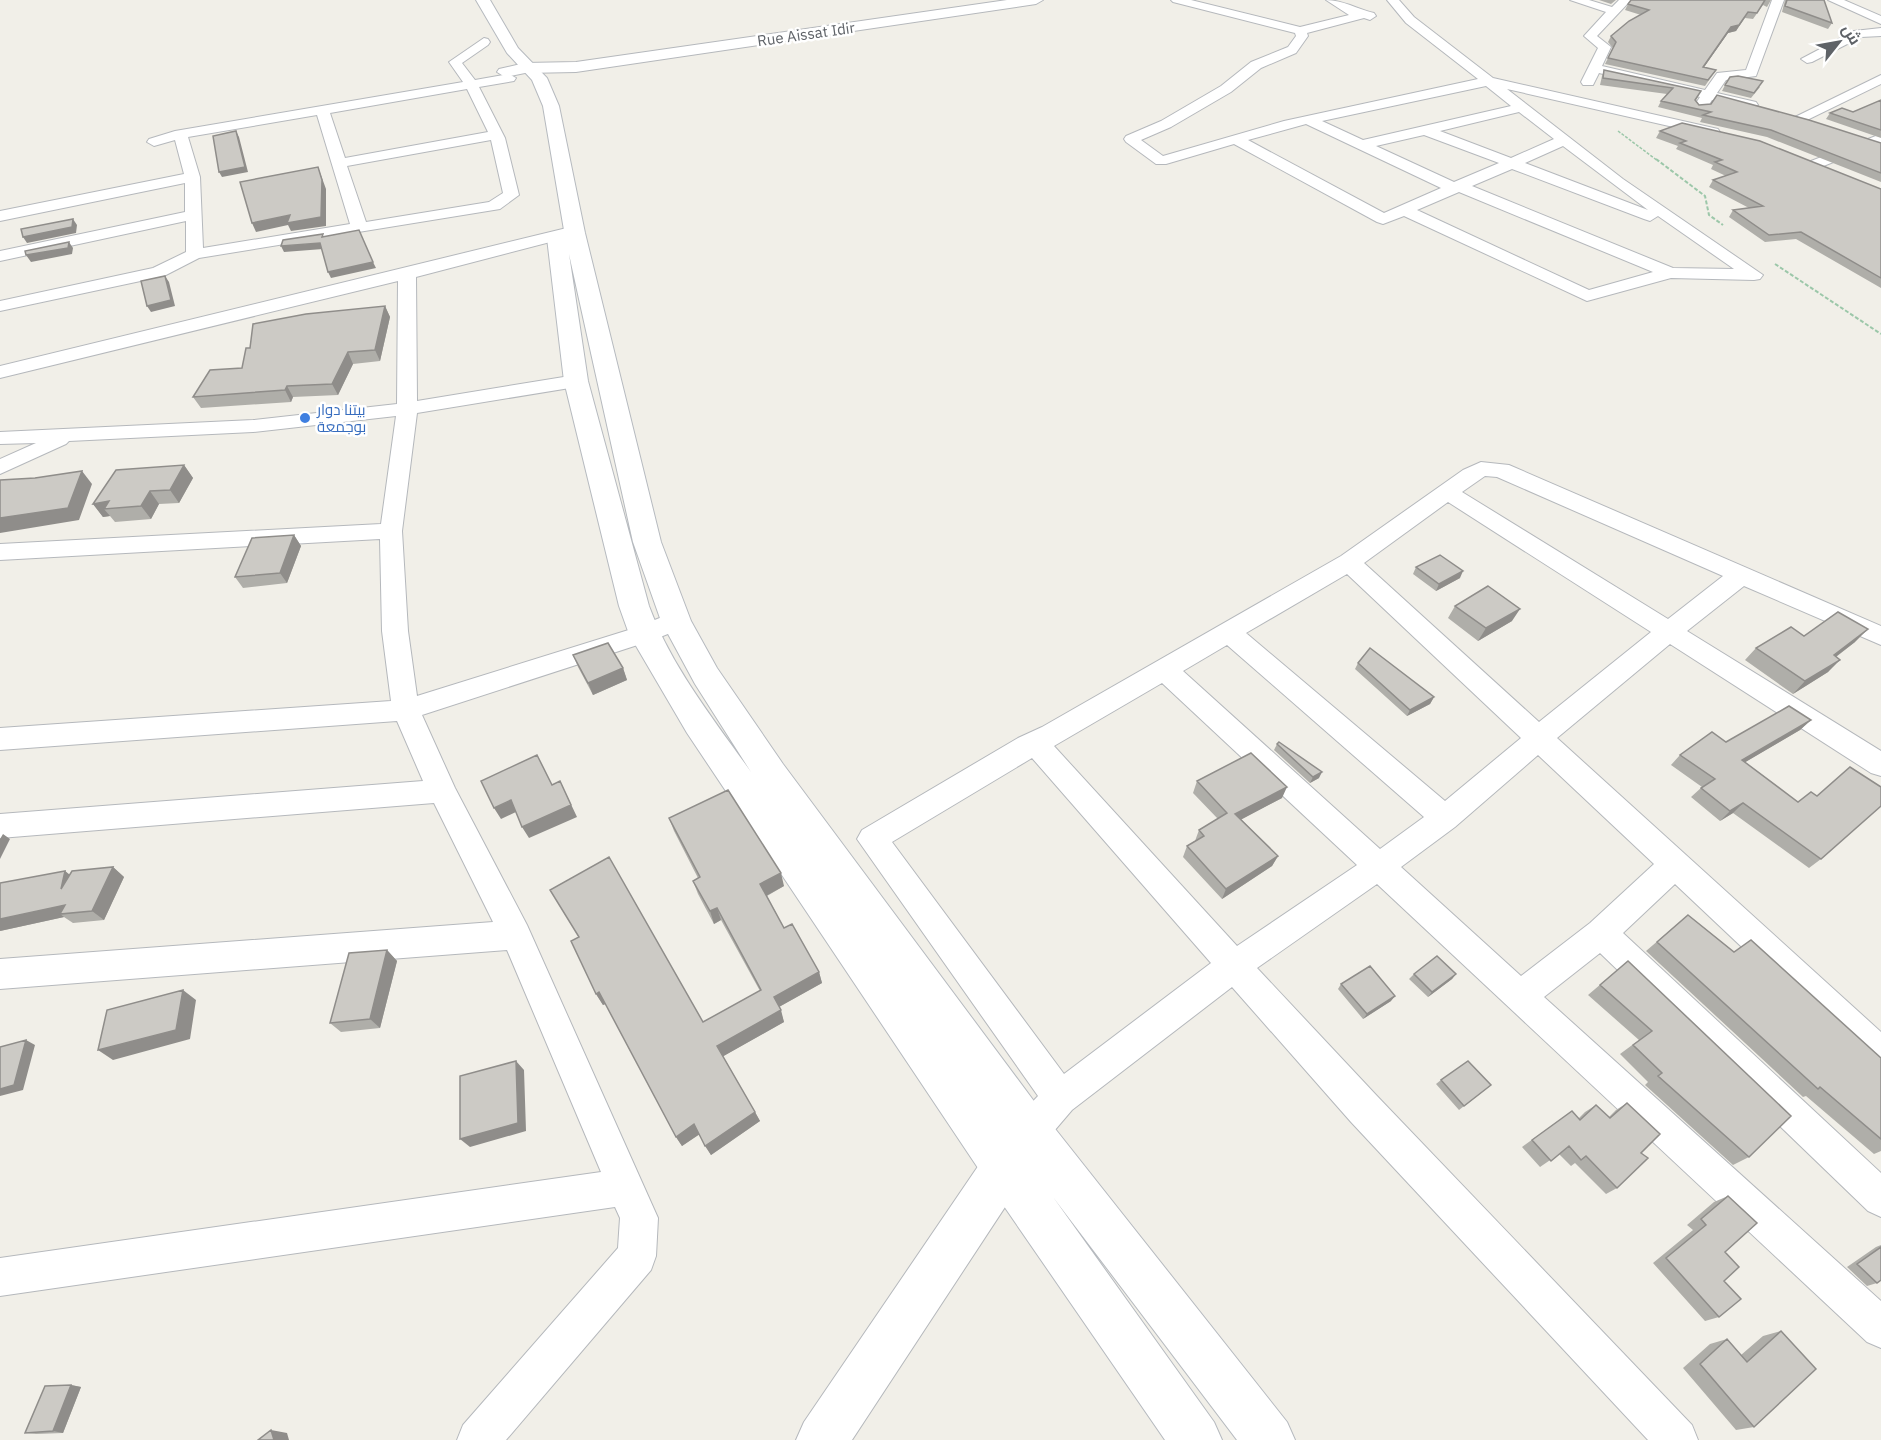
<svg xmlns="http://www.w3.org/2000/svg" width="1881" height="1440" viewBox="0 0 1881 1440" font-family="'IBM Plex Sans',Cairo,sans-serif">
  <style>
    .lines { fill: none; stroke-linecap: round; stroke-linejoin: round }
    .minor-casing { stroke: #b5b8bc; stroke-width: 2 }
    .tertiary-casing { stroke: #b5b8bc; stroke-width: 2 }
    .secondary-casing { stroke: #b6babf; stroke-width: 2 }
    .path-far1 { stroke: #9cc7a9; stroke-width: 1.5; stroke-dasharray: 3 1.5; stroke-linecap: butt }
    .path { stroke: #9cc7a9; stroke-width: 2; stroke-dasharray: 4 2; stroke-linecap: butt }
    .minor { fill: #fff; fill-rule: evenodd }
    .tertiary { fill: #fff; fill-rule: evenodd }
    .secondary { fill: #fff; fill-rule: evenodd }
    .wall { fill: #afaea9 }
    .shaded-wall { fill: #8f8d8a }
    .building { fill: #cccac5; stroke: #8f8d8a; stroke-width: 1.5 }
    .shop-dot { fill: #3f7fe0; stroke: #fff; stroke-width: 2 }
    .labels { text-anchor: middle; dominant-baseline: central; stroke-width: 5; stroke-linejoin: round; paint-order: stroke }
    .far-street-label { font-size: 15px; fill: #5f6368; stroke: #fff }
    .far-shop-label { font-size: 15px; fill: #366cbe; stroke: #fff; text-anchor: start }
  </style>
  <rect width="100%" height="100%" fill="#f1efe8"/>
  <g class="lines">
    <g class="minor-casing">
      <path id="minor" d="M1171,0H1191L1300,27L1349,15L1326,0C1343,0 1357,9 1374,13L1376,16L1370,20L1364,18L1307,33L1308,36L1296,53L1261,68L1231,92L1171,127L1141,140L1163,156L1284,121L1478,79L1406,23L1387,0H1399L1414,17L1493,78L1718,129L1720,132L1718,135L1713,136L1507,89L1623,179L1763,275L1760,279L1754,280L1671,278L1587,301L1404,216L1383,224L1377,222L1234,144L1166,164H1156L1126,142L1124,139L1126,136L1161,121L1221,86L1251,62L1288,47L1296,36L1295,33L1173,2ZM1486,86L1511,106L1363,140L1322,121ZM1519,112L1554,139L1511,158L1440,131ZM1306,124L1441,188L1384,213L1248,140ZM1424,135L1499,163L1454,182L1376,146ZM1563,146L1648,210L1525,163ZM1512,169L1644,219L1650,221L1658,216L1734,269L1673,268L1472,186ZM1459,192L1653,272L1589,290L1417,210Z
        M1570,0H1589L1612,7L1619,0H1631L1597,36L1611,47L1602,66L1705,90L1717,73L1746,70L1772,0H1784L1756,76L1726,80L1717,93L1756,102L1758,105L1751,109L1712,100L1706,109L1701,110L1694,106L1700,97L1599,73L1593,85H1583L1581,82L1598,48L1584,36L1606,12Z
        M1828,0H1844L1881,16V24Z
        M1881,28V36L1861,37L1812,62L1807,63L1801,59L1854,31Z
        M484,38L488,39L490,42L488,45L462,63L475,80L509,74L516,78L514,81L479,87L505,138L519,195L500,209L199,258L164,276L0,311V301L153,268L186,252V221L0,261V251L185,212V183L0,221V211L184,174L175,140L154,146L147,142L149,139L175,131L463,82L449,62ZM467,89L488,132L345,158L330,113ZM317,115L350,224L203,248L200,177L188,137ZM491,140L503,193L489,202L366,222L347,166Z
        M1881,75V84L1805,121L1800,122L1793,118Z
        M1881,134V143L1816,169L1808,164L1811,161Z
        M575,226L581,228L583,231L581,234L416,277L417,401L576,375L583,377L586,381L583,385L576,387L417,413L402,531L408,631L417,696L635,628L667,615L676,612L685,615L688,621L685,627L653,640L422,715L455,788L527,925L658,1218L656,1256L651,1270L506,1440H457L463,1425L618,1248L620,1218L615,1207L0,1296V1258L601,1172L507,950L0,989V959L493,922L434,803L0,838V814L423,781L397,721L0,750V728L391,701L382,631L380,539L0,560V544L381,524L396,416L253,432L69,441L66,444L0,474V459L36,443L0,444V432L253,420L397,404L398,281L0,378V366Z
        M1481,462L1509,465L1881,626V645L1744,586L1687,631L1881,751V776L1871,773L1670,644L1557,738L1881,1032V1072L1869,1067L1675,884L1623,933L1881,1173V1217L1868,1211L1600,953L1544,997L1881,1301V1348L1867,1342L1377,884L1257,968L1377,1096L1692,1425L1698,1440H1648L1351,1122L1232,987L1072,1110L1043,1144L1030,1149L1017,1144L1012,1131L1017,1118L1038,1096L857,839L862,830L1018,738L1042,727L1341,556L1463,470ZM1485,476L1497,477L1723,576L1668,619L1462,492ZM1448,502L1651,632L1539,722L1364,563ZM1347,574L1521,738L1445,801L1246,633ZM1227,645L1424,817L1380,849L1183,671ZM1162,683L1357,865L1237,946L1054,746ZM1538,755L1654,864L1590,923L1521,976L1401,867L1455,827ZM1032,758L1211,963L1064,1074L892,842Z"/>
    </g>
    <g class="tertiary-casing">
      <path id="tertiary" d="M1007,0H1043L1036,4L576,72L525,73L505,77L497,72L499,69L525,63L576,62Z
        M1016,1128L1032,1134L1038,1150L1032,1166L852,1440H796L804,1422L1000,1134Z"/>
    </g>
    <g class="secondary-casing">
      <path id="secondary" d="M476,0H490L518,48L547,78L559,106L585,233L661,542L691,621L717,668L783,764L1045,1116L1287,1422L1295,1440H1237L1053,1197L1214,1422L1222,1440H1165L988,1183L687,733L629,634L619,606L564,381L547,238L550,234L557,232L565,236L543,106L532,80L507,53ZM569,254L633,542L661,621L695,684L751,772C714,720 671,666 649,606L588,381Z"/>
    </g>
    <path class="path-far1" d="M1618,131L1658,161"/>
    <path class="path" d="M1656,159L1705,196L1709,215L1723,225
      M1775,264L1881,334"/>
    <use href="#minor" class="minor"/>
    <use href="#tertiary" class="tertiary"/>
    <use href="#secondary" class="secondary"/>
  </g>
  <path class="wall" d="M1599,0H1616L1611,4Z
    M1631,0H1771L1767,7L1763,5L1753,19L1745,18L1736,31L1728,33L1704,67L1716,70L1705,86L1605,64L1613,48L1608,42L1611,36L1641,15L1625,10L1628,4Z
    M1785,0H1824L1832,23L1828,29L1782,12Z
    M1604,70L1701,91L1696,100L1699,105L1881,143V182L1767,137L1700,122L1702,118L1658,107L1661,101L1667,94L1600,85L1602,76Z
    M1725,85L1760,87L1751,98L1722,91Z
    M1881,100V138L1826,119L1830,113L1853,112Z
    M1660,131L1881,189V288L1796,239L1765,242L1729,217L1733,210L1749,208L1709,187L1713,180L1726,176L1711,169L1713,165L1676,149L1678,146L1656,138Z
    M385,306L390,317L380,361L353,364L338,395L293,397L291,402L201,408L193,397L242,368L250,348Z
    M184,465L193,478L179,503L159,504L151,519L115,522L110,516L103,517L93,504Z
    M294,535L301,546L287,583L243,588L235,577Z
    M1416,567L1460,578L1436,591L1413,574Z
    M1455,606L1512,621L1478,641L1448,618Z
    M1804,636L1855,642L1836,657L1828,672L1793,694L1745,660L1756,648Z
    M573,655L623,668L627,680L593,695L578,667Z
    M1358,663L1434,697L1430,704L1407,716L1355,669Z
    M1811,720L1800,730L1745,762L1821,859L1809,868L1733,813L1720,821L1691,797L1702,787L1671,765L1680,755L1726,742Z
    M1277,744L1319,778L1310,783L1274,750Z
    M1197,781L1282,798L1241,819L1278,856L1272,866L1222,899L1183,857L1187,846L1195,841L1199,830L1218,819L1193,793Z
    M669,818L784,886L767,896L784,928L819,972L822,983L779,1007L784,1022L723,1056L760,1121L711,1155L699,1134L682,1146L676,1137L606,1004L603,1005L596,994L703,1022L760,991L721,920L714,924L698,894L693,881L698,878L674,831Z
    M113,867L124,877L104,920L73,923L64,917L0,931L65,871L70,875Z
    M1688,915L1734,952L1881,1058V1151L1874,1154L1806,1096L1803,1097L1646,951Z
    M387,950L397,961L380,1028L341,1032L330,1023Z
    M1628,961L1749,1157L1733,1165L1645,1085L1648,1082L1620,1054L1639,1040L1588,995Z
    M1414,974H1456L1452,979L1428,997L1409,979Z
    M1341,984L1391,1001L1363,1019L1338,989Z
    M1441,1080L1491,1085L1459,1110L1436,1084Z
    M1627,1103L1641,1153L1617,1188L1606,1194L1575,1163L1571,1166L1559,1154L1540,1167L1522,1147L1572,1111L1578,1119L1585,1112L1596,1105L1609,1117L1616,1110Z
    M1728,1196L1724,1281L1719,1317L1705,1321L1653,1263L1693,1230L1687,1225L1714,1202Z
    M1881,1245V1280L1877,1283L1867,1286L1847,1267L1876,1247Z
    M1781,1331L1754,1427L1736,1430L1683,1368L1710,1344L1727,1339L1741,1355L1763,1336Z
    M71,1385L81,1387L63,1433L36,1434L25,1433Z"/>
  <path class="shaded-wall" d="M1748,12L1736,31L1728,33L1700,73L1703,67L1731,27Z
    M236,131L239,137L248,172L222,177L219,172Z
    M318,167L326,189V226L291,231L288,225L256,232L252,223L290,215Z
    M73,219L77,225L76,233L27,243L23,237Z
    M69,242L73,248L72,254L31,262L26,255Z
    M320,243L323,249L284,252L281,246Z
    M373,262L376,268L331,278L328,272Z
    M165,276L169,282L175,306L151,312L147,306Z
    M385,306L390,317L380,361L375,350Z
    M348,352L353,364L338,395L332,384Z
    M287,386L293,397L291,402L285,390Z
    M184,465L193,478L179,503L170,490Z
    M82,471L92,484L79,520L0,533V518Z
    M150,491L159,504L151,519L141,506Z
    M109,501L104,509L110,516L103,517L93,504Z
    M294,535L301,546L287,583L280,573Z
    M1463,571L1460,578L1436,591L1439,584Z
    M1520,609L1512,621L1478,641L1486,628Z
    M1868,629L1855,642L1821,668L1834,655Z
    M1840,660L1828,672L1793,694L1805,681Z
    M623,668L627,680L593,695L588,683Z
    M1434,697L1430,704L1407,716L1410,710Z
    M1811,720L1800,730L1732,770L1742,760Z
    M1322,772L1319,778L1310,783L1313,777Z
    M560,781L577,817L529,838L522,827Z
    M1287,787L1282,798L1231,825L1235,814Z
    M511,800L518,811L501,819L494,808Z
    M1743,803L1733,813L1720,821L1730,811Z
    M3,834L10,839L0,859V839Z
    M1278,856L1272,866L1222,899L1226,889Z
    M113,867L124,877L104,920L92,911Z
    M65,871L77,881L61,889Z
    M781,873L784,886L764,897L760,884Z
    M65,905L60,914L64,917L0,931V919Z
    M717,908L721,920L714,924L710,911Z
    M387,950L397,961L380,1028L370,1019Z
    M819,972L822,983L777,1008L774,997Z
    M1456,974L1452,979L1428,997L1432,992Z
    M183,990L196,1000L190,1039L113,1060L98,1050Z
    M599,992L607,1003L603,1005L596,994Z
    M1395,996L1391,1001L1363,1019L1367,1014Z
    M781,1010L784,1022L722,1057L717,1046Z
    M26,1040L35,1045L23,1090L0,1096V1089Z
    M516,1061L524,1070L526,1131L470,1147L460,1139Z
    M755,1112L760,1121L711,1155L705,1146Z
    M694,1124L700,1134L682,1146L676,1137Z
    M71,1385L81,1387L63,1433L53,1431Z
    M271,1430L287,1433L289,1440H274Z"/>
  <path class="building" d="M1631,0H1765L1757,13L1748,12L1739,25L1731,27L1703,67L1716,70L1708,80L1608,58L1616,42L1611,36L1629,21L1649,10L1628,4Z
    M1787,0H1824L1832,23L1785,6Z
    M1604,70L1701,91L1695,100L1699,105L1711,104L1717,95L1809,120L1881,143V173L1771,130L1703,115L1711,112L1661,101L1673,88L1603,78Z
    M1738,76L1763,81L1754,93L1725,85L1730,77Z
    M1881,100V130L1830,113L1842,108L1853,112Z
    M1682,123L1760,141L1881,189V278L1801,232L1769,235L1733,210L1763,206L1713,180L1737,172L1715,162L1722,160L1680,143L1686,141L1660,131Z
    M236,131L245,167L219,172L213,136Z
    M318,167L322,180L321,217L287,223L290,215L252,223L240,182Z
    M73,219L72,227L23,237L21,229Z
    M359,230L373,262L328,272L320,243L281,246L283,240L323,234L322,237Z
    M69,242L68,248L26,255L25,251Z
    M165,276L171,300L147,306L141,281Z
    M385,306L375,350L348,352L332,384L287,386L285,390L193,397L210,370L242,368L246,348H250L253,324L306,314Z
    M184,465L170,490L150,491L141,506L104,509L109,501L93,504L116,470Z
    M82,471L68,508L0,518V480L35,478Z
    M294,535L280,573L235,577L252,538Z
    M1440,555L1463,571L1439,584L1416,567Z
    M1488,586L1520,609L1486,628L1455,606Z
    M1838,612L1868,629L1834,655L1840,660L1805,681L1756,648L1791,627L1804,636Z
    M608,643L623,668L588,683L573,655Z
    M1370,648L1434,697L1410,710L1358,663Z
    M1789,706L1811,720L1742,760L1798,802L1811,792L1817,796L1850,767L1881,787V806L1821,859L1743,803L1730,811L1701,788L1715,779L1680,755L1712,732L1726,742Z
    M1279,742L1322,772L1313,777L1277,744Z
    M1251,753L1287,787L1235,814L1278,856L1226,889L1187,846L1204,836L1199,830L1227,813L1197,781Z
    M537,755L552,785L560,781L571,805L522,827L511,800L494,808L481,781Z
    M728,790L781,873L760,884L784,928L792,924L819,972L774,997L781,1010L717,1046L755,1112L705,1146L694,1124L676,1137L599,992L596,994L571,941L579,937L550,890L609,857L703,1022L761,990L717,908L710,911L693,881L700,877L669,818Z
    M113,867L92,911L60,914L65,905L0,919V883L65,871L61,889L72,871Z
    M1688,915L1734,952L1751,940L1881,1058V1139L1820,1087L1818,1089L1657,942Z
    M387,950L370,1019L330,1023L349,953Z
    M1437,956L1456,974L1432,992L1414,974Z
    M1628,961L1791,1116L1749,1157L1658,1076L1662,1073L1633,1045L1652,1031L1600,985Z
    M1370,966L1395,996L1367,1014L1341,984Z
    M183,990L176,1030L98,1050L107,1010Z
    M26,1040L14,1085L0,1089V1047Z
    M516,1061L518,1123L460,1139V1076Z
    M1468,1061L1491,1085L1464,1106L1441,1080Z
    M1627,1103L1660,1134L1641,1153L1648,1158L1617,1188L1586,1156L1581,1160L1569,1146L1551,1161L1532,1140L1572,1111L1580,1120L1596,1105L1610,1118Z
    M1728,1196L1757,1223L1725,1252L1739,1267L1724,1281L1741,1299L1719,1317L1666,1258L1706,1225L1701,1219Z
    M1881,1247V1280L1877,1283L1857,1264Z
    M1781,1331L1816,1369L1754,1427L1700,1364L1727,1339L1747,1362Z
    M71,1385L53,1431L25,1433L45,1386Z
    M271,1430L274,1440H258Z"/>
  <circle class="shop-dot" cx="305" cy="418" r="6"/>
  <g class="labels">
    <g class="far-street-label">
      <text transform="translate(806 34) rotate(-8)">Rue Aissat Idir</text>
    </g>
    <g class="far-shop-label">
      <text x="317" y="409">بيتنا دوار<tspan x="317" dy="17">بوجمعة</tspan></text>
    </g>
  </g>
  <g transform="translate(1839 42) rotate(59)" stroke="#ffffff" stroke-width="4.5" paint-order="stroke">
  <path d="M0-4.5L10 22L0 15L-10 22Z" fill="#5f6368"/>
  <text y="-9" font-size="16" font-weight="bold" text-anchor="middle" fill="#5f6368">ش</text>
  </g>
</svg>
